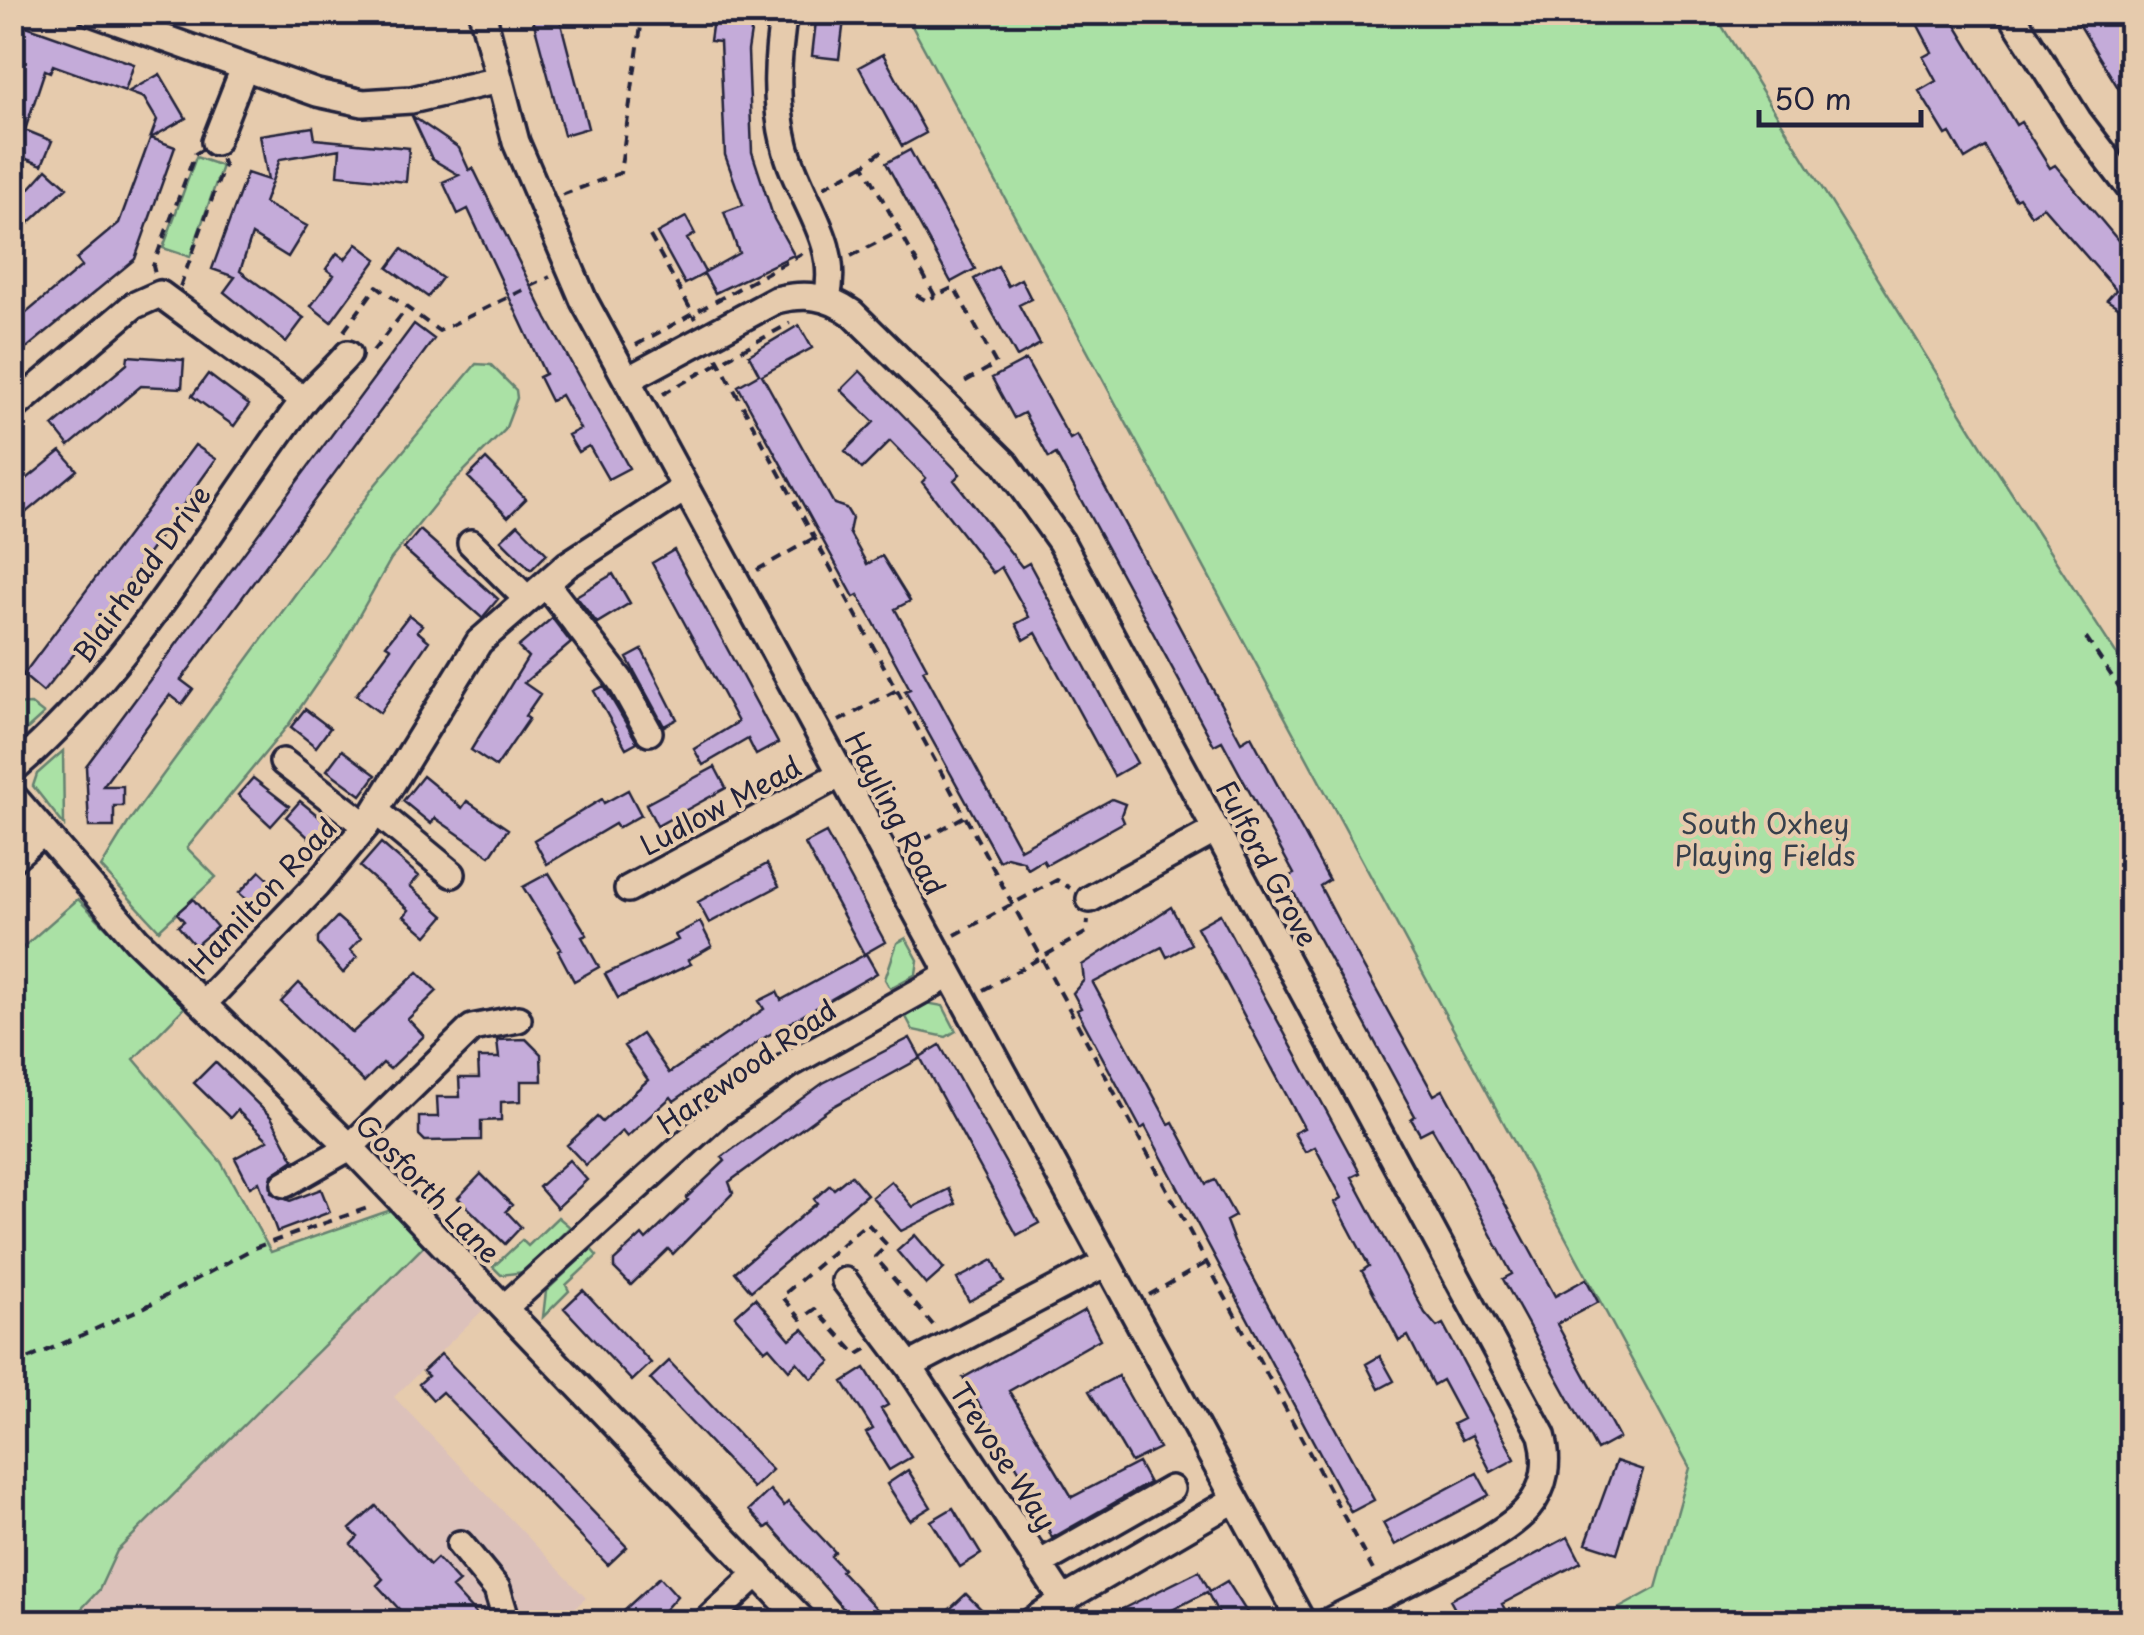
<svg xmlns="http://www.w3.org/2000/svg" width="2144" height="1635" viewBox="0 0 2144 1635" font-family="'Playpen Sans',sans-serif">
  <style>
    .built { fill: #dcc1ba }
    .green { fill: #aae1a5; stroke: #668270; stroke-width: 2.5 }
    .building { fill: #c4abd9; stroke: #22223b; stroke-width: 2.5 }
    .lines { fill: none; stroke-linecap: round; stroke-linejoin: round }
    .minor-casing { stroke: #22223b; stroke-width: 32 }
    .path { stroke: #22223b; stroke-width: 4; stroke-dasharray: 10 8; stroke-linecap: butt }
    .minor { stroke: #e6cbad; stroke-width: 25 }
    .labels { text-anchor: middle; dominant-baseline: central; stroke-width: 8; stroke-linejoin: round; paint-order: stroke }
    .street-label { font-size: 28px; fill: #22223b; stroke: #e6cbad }
    .park-label { font-size: 28px; fill: #363f4b; stroke: #e6cbad }
  </style>
  <rect width="100%" height="100%" fill="#e6cbad"/>
  <filter id="ink" filterUnits="userSpaceOnUse"><feTurbulence type="fractalNoise" baseFrequency=".01" numOctaves="2"/><feDisplacementMap in="SourceGraphic" scale="20" xChannelSelector="R" yChannelSelector="G"/><feConvolveMatrix kernelMatrix="1 2 1 2 8 2 1 2 1" color-interpolation-filters="sRGB"/></filter>
  <g filter="url(#ink)">
    <path class="built" d="M424,1246L485,1308L394,1397L586,1598L559,1622H69L99,1590L117,1551Z"/>
    <path class="green" d="M905,13H1714L1989,458L2131,677V1622H1594L1656,1588L1690,1468Z
      M196,157L222,166L190,257L163,248Z
      M476,364L491,365L516,390L517,398L505,430L451,484L391,559L339,651L289,724L187,848L216,877L159,930L101,867L130,820L375,485Z
      M31,704L44,714L13,742V705Z
      M63,751L64,825L33,786L37,774Z
      M78,899L185,1007L134,1059L221,1162L271,1252L391,1210L424,1246L117,1551L99,1590L69,1622H13V956Z
      M906,938L918,960L916,974L890,988L885,979L897,943Z
      M926,1003L943,1006L956,1031L946,1037L913,1030L905,1015Z
      M558,1217L570,1227L524,1272L501,1275L493,1267L522,1240L528,1246Z
      M591,1249L597,1256L566,1285L569,1291L543,1317L546,1291Z"/>
    <path class="building" d="M531,12H558L588,128L564,135Z
      M714,12H754L748,51L752,152L774,219L794,255L715,293L704,274L685,284L657,233L686,217L695,234L687,239L705,272L739,253L724,212L743,205L725,155L720,42L710,41Z
      M817,12H845L839,59L812,56Z
      M1911,12H1948L2016,125L2021,122L2050,168L2055,165L2132,257V316L2107,300L2116,290L2043,207L2031,215L2019,197L2015,199L1985,147L1965,159L1950,133L1946,135L1919,91L1936,81L1923,57L1932,52Z
      M2072,12H2132V110L2096,52Z
      M12,21L134,64L125,91L53,65L50,72L45,70L25,130L52,141L42,165L16,155L12,158Z
      M883,54L926,133L902,146L859,67Z
      M160,74L186,118L151,138L175,147L135,259L12,360V325L82,266L76,259L119,223L157,120L144,98L128,92Z
      M412,116L459,148L469,170L473,168L547,319L629,468L608,479L589,446L578,452L568,435L580,429L561,395L551,401L539,377L545,374L468,209L458,214L443,182L459,175L432,159Z
      M313,127L315,139L409,148L406,182L338,175L340,149L280,159L264,203L307,226L288,257L252,235L240,271L304,318L286,342L224,292L235,277L212,269L247,173L268,180L260,135Z
      M910,150L975,269L951,282L886,163Z
      M47,169L67,187L12,239V208Z
      M357,244L377,259L331,322L311,306L334,275L326,269L337,253L345,259Z
      M402,249L442,278L428,297L388,268Z
      M998,266L1008,286L1021,279L1031,299L1019,305L1040,344L1017,357L974,279Z
      M414,324L434,339L181,680L193,689L182,704L170,695L103,786H123V806H114V827H89L86,766Z
      M799,325L812,348L762,375L834,504L846,508L852,518L849,532L867,564L882,556L910,601L895,609L927,668L923,670L1020,849L1112,799L1125,804L1121,815L1124,822L1046,865L1043,860L1028,869L1023,861L1007,857L999,861L905,691L910,689L873,621L858,595L854,597L738,386L759,374L749,355Z
      M128,356L184,360L182,388L141,386L69,446L53,426L127,364Z
      M1026,360L1070,439L1077,435L1241,742L1251,736L1329,880L1320,886L1341,926L1434,1095L1443,1090L1555,1296L1586,1279L1598,1302L1557,1324L1619,1438L1597,1450L1503,1279L1512,1274L1457,1171L1432,1128L1420,1134L1411,1119L1415,1116L1286,878L1294,874L1222,741L1214,745L1056,454L1049,458L1024,413L1014,418L992,378Z
      M860,371L960,474L954,480L1022,567L1029,563L1137,763L1114,776L1036,633L1024,640L1016,624L1029,617L1001,567L993,573L922,482L926,478L890,441L862,469L845,451L874,422L841,390Z
      M208,374L249,405L234,426L192,396Z
      M195,445L216,459L89,636L43,692L23,675Z
      M61,451L77,470L12,524V491Z
      M486,459L526,499L508,517L468,477Z
      M518,524L547,554L531,570L501,540Z
      M420,530L498,599L482,618L404,549Z
      M674,550L778,743L756,755L748,739L703,765L694,749L738,722L652,563Z
      M613,574L630,603L597,623L576,596Z
      M409,615L422,625L417,631L429,641L380,713L356,695L391,648L386,645Z
      M552,618L571,643L524,683L540,694L525,716L529,719L496,767L471,750L528,657L518,647Z
      M642,650L677,719L664,726L627,658Z
      M604,686L637,742L626,748L594,691Z
      M305,709L330,728L316,747L291,727Z
      M342,750L376,775L361,795L327,770Z
      M715,767L726,788L657,826L646,804Z
      M423,776L462,808L467,801L508,829L490,856L435,818L431,824L403,801Z
      M253,778L289,806L271,826L238,795Z
      M628,790L641,815L618,828L615,824L547,864L534,840L602,799L604,803Z
      M300,801L338,832L322,850L286,817Z
      M826,833L885,942L864,954L805,844Z
      M381,843L419,876L410,886L444,916L427,936L404,916L409,910L360,867Z
      M767,864L779,886L709,923L698,902Z
      M260,871L277,887L257,909L239,893Z
      M549,873L587,935L582,937L599,967L574,981L558,951L561,949L523,887Z
      M193,899L217,927L195,946L178,926L184,921L177,913Z
      M1171,907L1191,944L1167,957L1162,947L1093,983L1169,1124L1173,1122L1206,1184L1215,1180L1235,1216L1226,1221L1234,1242L1374,1500L1351,1512L1145,1126L1141,1129L1077,1010L1081,1008L1073,993L1084,980L1082,965Z
      M1220,914L1360,1173L1352,1177L1383,1235L1425,1313L1437,1327L1443,1324L1515,1459L1491,1472L1472,1435L1462,1440L1453,1424L1463,1419L1442,1380L1433,1385L1408,1336L1399,1341L1362,1271L1369,1266L1335,1202L1342,1198L1315,1147L1305,1152L1294,1133L1304,1128L1197,927Z
      M337,917L361,938L350,950L357,957L343,973L318,944V937Z
      M700,922L712,946L688,960L691,964L618,998L605,974L678,940L675,935Z
      M866,954L877,973L767,1036L674,1101L671,1097L627,1137L622,1131L586,1165L567,1145L597,1117L602,1122L648,1080L624,1046L642,1034L669,1073L764,1009L759,1001L777,992L781,1000Z
      M418,972L437,991L408,1019L424,1036L390,1069L383,1063L364,1082L281,1002L299,983L352,1033Z
      M910,1038L921,1058L830,1108L729,1182L733,1193L673,1254L668,1249L631,1285L614,1268V1261L642,1235L646,1240L688,1200L686,1198L725,1161L722,1157L823,1083Z
      M526,1039L541,1054L542,1081H521V1101L501,1102V1120L481,1121V1140L425,1141L419,1135V1117H438L437,1097H460L459,1078H479L478,1058H499L497,1040Z
      M940,1045L1039,1223L1017,1235L920,1057Z
      M215,1062L271,1117L294,1160L272,1175L271,1193L290,1201L321,1189L330,1212L277,1232L259,1182L250,1187L235,1158L268,1140L237,1110L230,1118L194,1083Z
      M569,1160L587,1180L557,1208L539,1187Z
      M481,1174L512,1205L506,1211L521,1227L505,1244L458,1198Z
      M851,1175L867,1194L751,1291L735,1272L817,1203L814,1199L830,1185L834,1189Z
      M891,1181L913,1207L949,1189L956,1204L901,1231L872,1197Z
      M915,1235L944,1269L926,1285L897,1251Z
      M993,1260L1004,1282L969,1301L957,1279Z
      M583,1290L651,1363L632,1381L564,1308Z
      M755,1298L790,1339L803,1329L831,1362L812,1379L797,1362L789,1370L769,1347L765,1350L735,1316Z
      M1085,1310L1100,1339L1009,1391L1072,1497L1138,1463L1149,1483L1052,1538L1031,1490L963,1378Z
      M441,1354L627,1547L608,1565L442,1392L433,1400L419,1384L428,1376L423,1371Z
      M1380,1356L1394,1381L1379,1389L1366,1364Z
      M669,1361L772,1470L753,1488L650,1379Z
      M865,1368L888,1405L881,1409L911,1457L889,1470L866,1433L873,1429L843,1382Z
      M1118,1376L1159,1448L1131,1462L1089,1391Z
      M1616,1461L1643,1470L1617,1553L1586,1543Z
      M908,1470L931,1507L910,1520L887,1484Z
      M1477,1473L1489,1495L1395,1545L1383,1523Z
      M770,1490L784,1506L788,1502L835,1552L831,1556L843,1569L841,1571L889,1622H855L770,1525L766,1528L749,1510Z
      M376,1506L430,1565L437,1558L459,1582L452,1588L483,1622H411L377,1585L383,1579L351,1544L358,1537L350,1529Z
      M953,1508L981,1554L960,1567L931,1521Z
      M1568,1537L1581,1562L1502,1604L1508,1615L1494,1622H1487L1482,1614L1462,1622L1450,1600Z
      M1199,1571L1210,1591L1227,1581L1253,1622H1223L1207,1592L1149,1622H1096Z
      M660,1577L677,1596L654,1622H611Z
      M966,1594L984,1612L972,1622H936Z"/>
    <g class="lines">
      <g class="minor-casing">
        <path id="minor" d="M91,12L317,93L363,103L411,100L499,80
          M482,12L516,142L584,301L1302,1622
          M784,12C777,56 774,101 785,145C798,199 841,241 827,298
          M2010,12L2078,120L2132,191
          M215,142L244,68
          M627,380L776,300C805,293 827,295 852,313L1005,463L1061,542L1542,1435C1549,1461 1546,1487 1528,1508C1500,1543 1373,1598 1328,1622
          M12,409L133,306L160,294L304,400
          M471,543L527,599
          M546,584L620,680L649,732
          M283,762L366,826
          M12,770C131,669 209,528 301,404C314,386 333,372 348,354
          M12,795L137,940L350,1147L804,1622
          M377,812L452,874
          M12,859L43,832
          M628,889L841,774
          M1090,899L1216,830
          M203,1004L316,886L366,826L479,642L567,565L684,489
          M285,1184L350,1147L472,1028L518,1019
          M1106,1263L909,1366L1063,1600L1234,1500
          M845,1281L909,1366
          M504,1308L718,1114L790,1064L949,975
          M460,1544L497,1589L507,1622
          M1039,1564L1171,1489
          M706,1622L758,1573
          M1031,1622L1063,1600"/>
      </g>
      <path class="path" d="M215,142L224,166L180,287L160,294L153,266L195,154Z
        M882,151L864,165L935,296L954,287L996,364L959,385
        M12,167L23,172L12,181
        M824,187L864,165
        M562,195L620,173L643,12
        M650,236L696,319
        M851,256L900,231
        M916,295L927,301L935,296
        M344,331L377,286L439,331L550,277
        M636,345L803,253
        M373,351L407,308
        M717,358L1374,1572
        M663,394L790,323
        M757,570L814,538
        M2086,638L2132,706
        M839,721L897,690
        M908,848L965,816
        M955,935L1057,880L1070,888
        M983,990L1087,932L1088,920
        M1149,1295L1206,1263
        M867,1349L857,1355L815,1309L801,1319L782,1296L867,1223L887,1245L875,1257L933,1325
        M12,1366L145,1307L254,1248L373,1206
        M1396,1611L1403,1622"/>
      <use href="#minor" class="minor"/>
    </g>
  </g>
  <g class="labels">
    <g class="street-label">
      <text transform="translate(141 573) rotate(-54)">Blairhead Drive</text>
      <text transform="translate(720 805) rotate(-28)">Ludlow Mead</text>
      <text transform="translate(896 813) rotate(62)">Hayling Road</text>
      <text transform="translate(1268 863) rotate(62)">Fulford Grove</text>
      <text transform="translate(262 895) rotate(-47)">Hamilton Road</text>
      <text transform="translate(746 1066) rotate(-35)">Harewood Road</text>
      <text transform="translate(429 1188) rotate(46)">Gosforth Lane</text>
      <text transform="translate(1004 1456) rotate(57)">Trevose Way</text>
    </g>
    <g class="park-label">
      <text x="1765" y="822">South Oxhey<tspan x="1765" dy="32">Playing Fields</tspan></text>
    </g>
  </g>
  <rect width="2144" height="1635" fill="none" stroke="#e6cbad" stroke-width="50"/>
  <rect x="25" y="25" width="2094" height="1585" fill="none" stroke="#22223b" stroke-width="4" filter="url(#ink)"/>
  <path d="M1759 110v15h162v-15" fill="none" stroke="#22223b" stroke-width="5"/>
  <text x="1774" y="110" font-size="30" fill="#22223b" stroke="#e6cbad" stroke-width="8" paint-order="stroke">50 m</text>
</svg>
